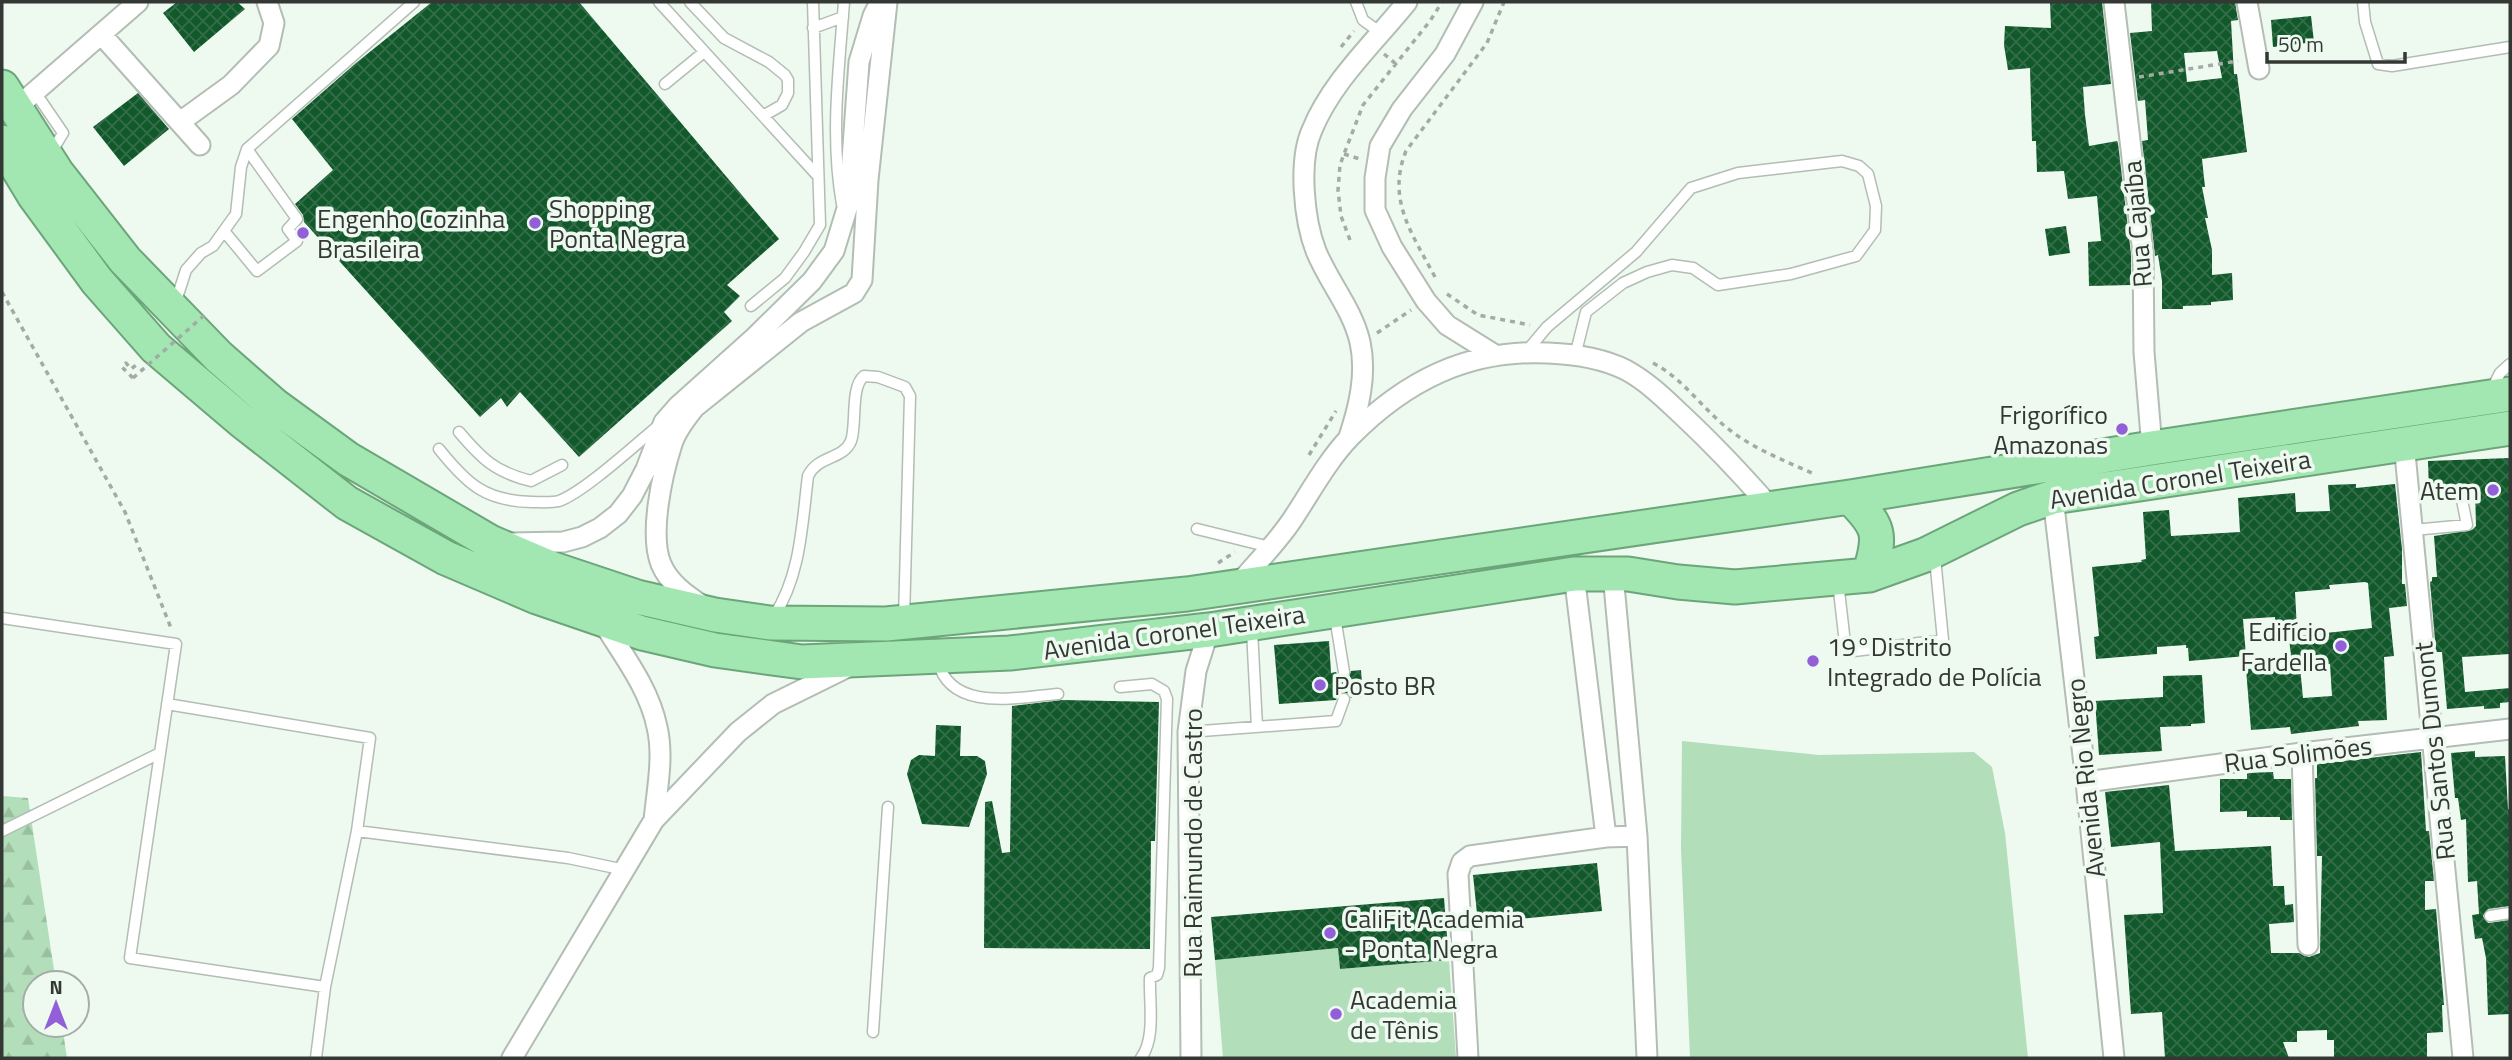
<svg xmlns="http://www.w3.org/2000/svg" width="2512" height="1060" viewBox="0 0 2512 1060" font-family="'Titillium Web',sans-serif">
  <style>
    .green { fill: #b2deba }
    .forest { fill: url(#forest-firs) }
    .building { fill: url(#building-cross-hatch); fill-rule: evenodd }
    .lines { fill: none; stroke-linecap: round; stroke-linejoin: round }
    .service-casing { stroke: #b3bdb4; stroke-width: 13 }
    .minor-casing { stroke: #b3bdb4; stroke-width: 23 }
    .trunk-casing { stroke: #6ca579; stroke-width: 37 }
    .path { stroke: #a3aba5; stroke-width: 3.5; stroke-dasharray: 5 5; stroke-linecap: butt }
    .service { stroke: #fff; stroke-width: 10 }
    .minor { stroke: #fff; stroke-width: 19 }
    .trunk { stroke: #a2e6b2; stroke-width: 33 }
    .path-bridge { stroke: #a3aba5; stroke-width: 3.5; stroke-dasharray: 5 5; stroke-linecap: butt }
    .poi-dot { fill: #925fd9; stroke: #eef9f0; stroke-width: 2.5 }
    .labels { text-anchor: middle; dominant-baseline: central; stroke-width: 7; stroke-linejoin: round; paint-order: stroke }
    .poi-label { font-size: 26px; fill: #343835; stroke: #eef9f0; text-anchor: start }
    .street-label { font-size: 26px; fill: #343835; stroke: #eef9f0 }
  </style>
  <defs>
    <pattern id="forest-firs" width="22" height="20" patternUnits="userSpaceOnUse" patternTransform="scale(1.75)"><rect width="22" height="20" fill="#b2deba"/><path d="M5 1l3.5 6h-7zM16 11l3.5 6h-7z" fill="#9abfa0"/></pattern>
    <pattern id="building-cross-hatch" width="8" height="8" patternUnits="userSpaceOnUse" patternTransform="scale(1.75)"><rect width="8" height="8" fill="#11582a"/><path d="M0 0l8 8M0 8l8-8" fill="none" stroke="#346d48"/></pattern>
  </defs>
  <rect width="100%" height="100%" fill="#eef9f0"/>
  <path class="green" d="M1682,741L1819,755L1974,752L1992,767L2005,833L2028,1058H1690L1681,849Z
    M1338,948L1340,969L1449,960L1456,1058H1223L1215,960Z"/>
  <path class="forest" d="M2,796L28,798L56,983H35V1025H62L67,1058H2Z"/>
  <path class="building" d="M177,2H237L245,9L194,52L163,13Z
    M432,2H579L779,239L727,285L740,296L724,312L732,321L579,457L520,392L507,407L501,398L480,417L304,222L303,215L295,204L333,170L292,119L356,63Z
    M2050,2H2102L2111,84L2083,87L2085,115L2089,146L2117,141L2118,143L2131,254V285L2089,286L2088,242L2101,241L2097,196L2068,199L2064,171L2037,172L2036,141H2032L2030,68L2008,70L2004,45L2005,26L2051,28Z
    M2151,2H2235L2238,20L2231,21L2234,74H2237L2247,152L2202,159L2205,187H2202L2208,218H2205L2212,250V275L2232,273L2233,300L2211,302V305L2183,306V309H2162V281L2158,255L2155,256L2142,141L2148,140L2145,100L2138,101L2130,33L2152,31ZM2217,51L2222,78L2187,82L2184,53Z
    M2311,16L2314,42L2273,47L2271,20Z
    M138,93L169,129L124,166L93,127Z
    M2066,226L2070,253L2049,256L2045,229Z
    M2510,458V654L2462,657L2465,692L2510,688V702L2500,703V708L2484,709V706L2447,709L2442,652H2436L2430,582L2432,581V577H2437L2434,536L2472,530L2476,526L2475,489L2468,490L2465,485L2459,483L2455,485L2453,490L2429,491L2428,461Z
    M2356,484V488L2395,484L2402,549V584H2405L2407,606L2389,608L2394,656L2384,657L2387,720L2358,721L2359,726L2291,734L2290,727L2251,730L2246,669L2292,667L2289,637L2372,628L2368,583L2365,582L2329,585L2330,589L2295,592L2297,630L2276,631L2275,617L2243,619L2246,656L2189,661L2188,648H2186V645L2157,647V654L2096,659L2094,637L2099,636L2092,567L2142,562L2141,560L2146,559L2143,512L2169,510L2171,536L2240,532L2238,498L2295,493L2296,512L2330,511L2328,485ZM2330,664L2332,696L2303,698L2300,667Z
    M1329,641L1331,673L1336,672L1339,677L1345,679L1349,677L1351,671L1361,670L1363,697L1351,698L1349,694L1343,692L1339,694L1336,700L1279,704L1274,645Z
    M2202,675L2205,723L2191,724V726L2160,727L2162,751L2099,755L2095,701L2163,697V676Z
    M1062,700L1159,702L1155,841H1151L1150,949L984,948L985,802L992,801L1002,853L1010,852L1012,706Z
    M936,725L961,726L960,756H977L985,761L987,774L969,827L922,824L907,774L911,760L919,755L935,756Z
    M2475,751V757L2505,756L2508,809H2510V906L2488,909L2483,916L2488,923L2510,920V1014L2488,1015L2486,958L2482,938L2475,939L2472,915L2479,914L2477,881L2468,882L2466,819L2461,820L2458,798H2455L2451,753Z
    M2421,752L2426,831H2429L2434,881H2425V910L2436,909L2444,1005H2442L2443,1032L2427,1033V1058H2334V1040H2327V1030L2297,1031V1042H2283L2289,1058H2165L2162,1012L2131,1014L2124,915L2163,913L2160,842L2111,847L2105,792L2169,785L2175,851L2271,846L2273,886H2284L2285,905L2293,904L2294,922L2269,924L2271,953H2299L2309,957L2320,953L2322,856H2317L2315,778H2317V764Z
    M2273,772L2274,779H2291L2292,820H2280V817H2247V811L2220,812V779H2247V773Z
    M1597,863L1602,911L1478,923L1473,875Z
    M1444,898L1449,960L1340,969L1338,948L1215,960L1211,917Z"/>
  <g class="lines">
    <g class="service-casing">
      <path id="service" d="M659,2L817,175
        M690,2L724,38L769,62L785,75L788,80V93L782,105L763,116
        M1356,2L1363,20L1381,33
        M2363,2L2365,22L2378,64L2392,66L2510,47
        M813,28L843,17
        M665,84L704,52
        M35,92L63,133L51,153
        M842,204C830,137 839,68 844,2
        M224,231L257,271L297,241L288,229L297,219L247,149
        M176,301L186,270L201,253L213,246L236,214L241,167L247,149L414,2
        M751,306L785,278L804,252L820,225L813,2
        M1526,352L1547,327L1636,252L1691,188L1738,173L1842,161L1859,166L1868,174L1876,206L1875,230L1856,256L1791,274L1718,285L1693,268L1672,265L1647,272L1623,283L1586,312L1575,356
        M2492,389L2500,373L2510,364
        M459,432C482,459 495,472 531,481L562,465
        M439,449C467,484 485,501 532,502C541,502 551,503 559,501C584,492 635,445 658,426
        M1197,529L1270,547
        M2413,530L2467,525L2460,490
        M1838,582L1846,652L1943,640L1935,558
        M774,616C801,575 802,523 808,476C818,455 843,460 851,441C857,425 850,387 864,376L878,377L905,387L910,396L904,619
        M1335,617L1344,672
        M2,618L176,644L130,958L325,987L357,831L568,858L625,870
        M1252,630L1257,727
        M938,661C950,713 1019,697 1058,694
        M1120,687L1152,684L1164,691L1167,699L1159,968L1157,975L1150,978C1149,1002 1156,1038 1141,1058
        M167,704L370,738L357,831
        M1188,732L1336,721L1344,699
        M2,831L160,753
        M2490,916L2510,913
        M873,1032L888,807
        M316,1058L325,987"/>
    </g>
    <g class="minor-casing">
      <path id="minor" d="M1473,2L1445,54L1402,109L1380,146L1375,178V210L1392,247L1426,301L1447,325L1495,355
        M2114,2L2143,253L2144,352L2152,448
        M2247,2L2259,69
        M101,34L200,145
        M15,109L138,2
        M180,122L231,85L269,46L274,23L267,2
        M1349,437C1359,407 1367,374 1360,342C1352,308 1329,283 1316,251C1304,220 1298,161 1312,130C1332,81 1374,43 1407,2
        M2404,443L2463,1058
        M2053,497L2086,782L2114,1058
        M511,543L563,542L582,537L600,528L618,514L632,496L646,469L664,422L678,406L755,337L812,281L834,251L849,202L859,62L873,16L880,2
        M1574,574L1606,837
        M1613,574L1637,836L1647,1058
        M1237,586C1255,564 1276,544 1292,520C1310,493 1327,461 1350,437C1405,381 1468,349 1548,353C1574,354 1602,358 1626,370C1648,382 1666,400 1684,417C1715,446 1744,477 1772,509
        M703,606C686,595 669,583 661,564C649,534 662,475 672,444C676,431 686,418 695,407L801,322L854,293L862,280L868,180L887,2
        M602,621C623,655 649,688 657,727C664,756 657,790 654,820
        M2302,753L2308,945
        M2086,782L2302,753L2510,729
        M512,1058L654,820L738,732L773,704L848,667
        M1191,1058L1188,732L1196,671L1209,630
        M1468,1058L1458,874L1462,862L1470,856L1606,837L1637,836"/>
    </g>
    <g class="trunk-casing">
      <path id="trunk" d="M2,87L57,173L125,260L219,357L274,405L348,459L490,542L553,569L637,597L715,615L770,623L886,624L1187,594L1850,497L2152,448L2510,394
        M2,142L34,195L97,281L156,348L242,421L347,503L446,558L537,597L642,633L715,650L802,662L1010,653L1209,630L1574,574H1628L1678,582L1735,587L1869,575L1925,555L2018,509L2053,497L2510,428
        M1850,497C1880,527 1882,534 1869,575"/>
    </g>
    <path class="path" d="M1341,47L1354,31
      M1384,54L1396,64
      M2139,77L2238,61
      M1344,154L1360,159
      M1350,240L1341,216L1338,190L1340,165L1344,154L1363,105L1430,21L1442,2
      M1435,277C1413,235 1386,200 1406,151L1487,43L1504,2
      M2,292L125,512L171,628
      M1447,294L1478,315L1530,325
      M1377,333L1411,310
      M1653,363C1680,377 1697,401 1719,421C1746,446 1781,459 1814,474
      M133,378L122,367L126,363L131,369L136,365
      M1309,455L1336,411
      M1218,563L1235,552"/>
    <use href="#service" class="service"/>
    <use href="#minor" class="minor"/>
    <use href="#trunk" class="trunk"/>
    <path class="path-bridge" d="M133,378L208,312"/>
  </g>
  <g class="poi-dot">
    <circle cx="535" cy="223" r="7"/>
    <circle cx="303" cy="233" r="7"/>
    <circle cx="2122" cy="429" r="7"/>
    <circle cx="2493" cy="490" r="7"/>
    <circle cx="2341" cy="646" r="7"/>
    <circle cx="1813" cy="661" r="7"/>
    <circle cx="1320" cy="685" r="7"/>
    <circle cx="1330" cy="933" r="7"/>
    <circle cx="1336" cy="1014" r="7"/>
  </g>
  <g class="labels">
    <g class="poi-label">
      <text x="549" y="208">Shopping<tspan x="549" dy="30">Ponta Negra</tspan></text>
      <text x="317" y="218">Engenho Cozinha<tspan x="317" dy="30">Brasileira</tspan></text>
      <text x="2108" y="414" text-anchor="end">Frigorífico<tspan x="2108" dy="30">Amazonas</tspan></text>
      <text x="2479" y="490" text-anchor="end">Atem</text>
      <text x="2327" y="631" text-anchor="end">Edifício<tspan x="2327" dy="30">Fardella</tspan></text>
      <text x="1827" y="646">19°Distrito<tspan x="1827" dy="30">Integrado de Polícia</tspan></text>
      <text x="1334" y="685">Posto BR</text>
      <text x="1344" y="918">CaliFit Academia<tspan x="1344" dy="30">- Ponta Negra</tspan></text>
      <text x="1350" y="999">Academia<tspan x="1350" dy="30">de Tênis</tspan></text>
    </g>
    <g class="street-label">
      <text transform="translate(2137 224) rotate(-95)">Rua Cajaíba</text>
      <text transform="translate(2180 479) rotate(-9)">Avenida Coronel Teixeira</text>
      <text transform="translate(1174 632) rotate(-8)">Avenida Coronel Teixeira</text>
      <text transform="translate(2434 751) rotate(-96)">Rua Santos Dumont</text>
      <text transform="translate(2298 754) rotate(-7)">Rua Solimões</text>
      <text transform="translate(2085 778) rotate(-96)">Avenida Rio Negro</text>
      <text transform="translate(1192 843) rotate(-90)">Rua Raimundo de Castro</text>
    </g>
  </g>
  <rect width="2512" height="1060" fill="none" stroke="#343835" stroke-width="7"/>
  <g transform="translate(56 1004)"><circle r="33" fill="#eef9f0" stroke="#a4aca5" stroke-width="2"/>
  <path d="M0-5L12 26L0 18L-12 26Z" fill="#925fd9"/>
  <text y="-10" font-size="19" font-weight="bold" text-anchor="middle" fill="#343835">N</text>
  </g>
  <path d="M2267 52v10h138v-10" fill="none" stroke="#343835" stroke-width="3.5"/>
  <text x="2278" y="52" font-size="21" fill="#343835" stroke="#eef9f0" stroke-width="5" paint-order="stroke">50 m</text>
</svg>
